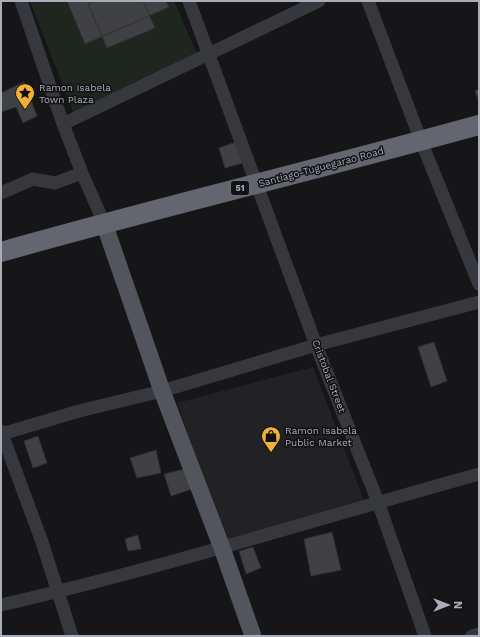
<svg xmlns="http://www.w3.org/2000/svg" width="480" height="637" viewBox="0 0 480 637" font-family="'Work Sans',sans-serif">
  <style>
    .built { fill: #222225 }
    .green { fill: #1e261f }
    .building { fill: #404145; stroke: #303034 }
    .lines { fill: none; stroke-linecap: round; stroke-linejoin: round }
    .minor { stroke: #37383d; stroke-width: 13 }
    .major { stroke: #53555c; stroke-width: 17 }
    .highway { stroke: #63666e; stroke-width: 20 }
    .labels { text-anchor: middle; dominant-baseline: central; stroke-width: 3; stroke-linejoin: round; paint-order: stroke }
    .shield { fill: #111113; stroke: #7b7e86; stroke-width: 1 }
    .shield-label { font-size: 9px; font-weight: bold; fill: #a8adb8 }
    .poi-label { font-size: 10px; fill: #a8adb8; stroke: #111113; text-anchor: start }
    .street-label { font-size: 10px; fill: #a8adb8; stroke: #111113 }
  </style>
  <rect width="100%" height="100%" fill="#161618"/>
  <path class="built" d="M313,367L365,503L227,544L177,403Z"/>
  <path class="green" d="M30,1H174L198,56L74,114Z"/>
  <path class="building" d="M67,1H166L169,7L85,44Z
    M95,1H143L155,28L107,48L88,4Z
    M24,82L37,116L23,123L16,107L1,112V93Z
    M479,89V102L475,91Z
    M236,142L243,163L225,168L219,148Z
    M434,342L447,381L431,387L418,347Z
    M38,436L47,463L33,468L24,441Z
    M156,450L161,473L137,478L130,458Z
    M185,469L192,489L171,496L164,474Z
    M332,532L341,570L311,576L304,539Z
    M138,535L141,549L128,551L125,539Z
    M253,547L261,568L246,574L239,551Z"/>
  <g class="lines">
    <path class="minor" d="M21,1L63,124L82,173L104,223
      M189,1L316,345L378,502L425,636
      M368,1L421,141L479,284
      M63,124L319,1
      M1,193L33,179L55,183L82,173
      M1,431L42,542L72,636
      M2,434L79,411L162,391L316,345L479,302
      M1,605C162,568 320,518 479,474
      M472,636L479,634"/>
    <path class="major" d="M104,223L162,391L222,548L253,636"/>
    <path class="highway" d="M1,252C160,207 320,169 479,125"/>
  </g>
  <defs>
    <g id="sight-pin" transform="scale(1)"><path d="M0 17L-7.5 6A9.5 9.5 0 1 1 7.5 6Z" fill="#f2b134" stroke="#111113"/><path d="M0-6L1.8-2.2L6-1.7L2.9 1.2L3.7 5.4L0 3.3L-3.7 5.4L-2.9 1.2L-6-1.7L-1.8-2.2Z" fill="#111"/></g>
    <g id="shop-pin" transform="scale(1)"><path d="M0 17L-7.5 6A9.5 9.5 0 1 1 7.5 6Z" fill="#f2b134" stroke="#111113"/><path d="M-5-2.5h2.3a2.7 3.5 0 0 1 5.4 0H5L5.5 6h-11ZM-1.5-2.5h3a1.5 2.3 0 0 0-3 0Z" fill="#111"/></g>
  </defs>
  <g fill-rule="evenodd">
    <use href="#sight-pin" x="25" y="93"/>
    <use href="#shop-pin" x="271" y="436"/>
  </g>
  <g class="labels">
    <rect class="shield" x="231" y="181" width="18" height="14" rx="3"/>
    <g class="shield-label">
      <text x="240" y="188">51</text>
    </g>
    <g class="poi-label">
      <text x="39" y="87">Ramon Isabela<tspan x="39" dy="12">Town Plaza</tspan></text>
      <text x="285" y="430">Ramon Isabela<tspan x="285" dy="12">Public Market</tspan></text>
    </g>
    <g class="street-label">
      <text transform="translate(321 167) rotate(-15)">Santiago-Tuguegarao Road</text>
      <text transform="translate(329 376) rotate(69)">Cristobal Street</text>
    </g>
  </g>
  <rect width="480" height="637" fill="none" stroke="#a8adb8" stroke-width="4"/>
  <g transform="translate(448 605) rotate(90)" stroke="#111113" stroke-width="3" paint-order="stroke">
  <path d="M0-3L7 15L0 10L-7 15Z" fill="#a8adb8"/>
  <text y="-6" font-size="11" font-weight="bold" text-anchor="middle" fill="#a8adb8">N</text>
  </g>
</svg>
